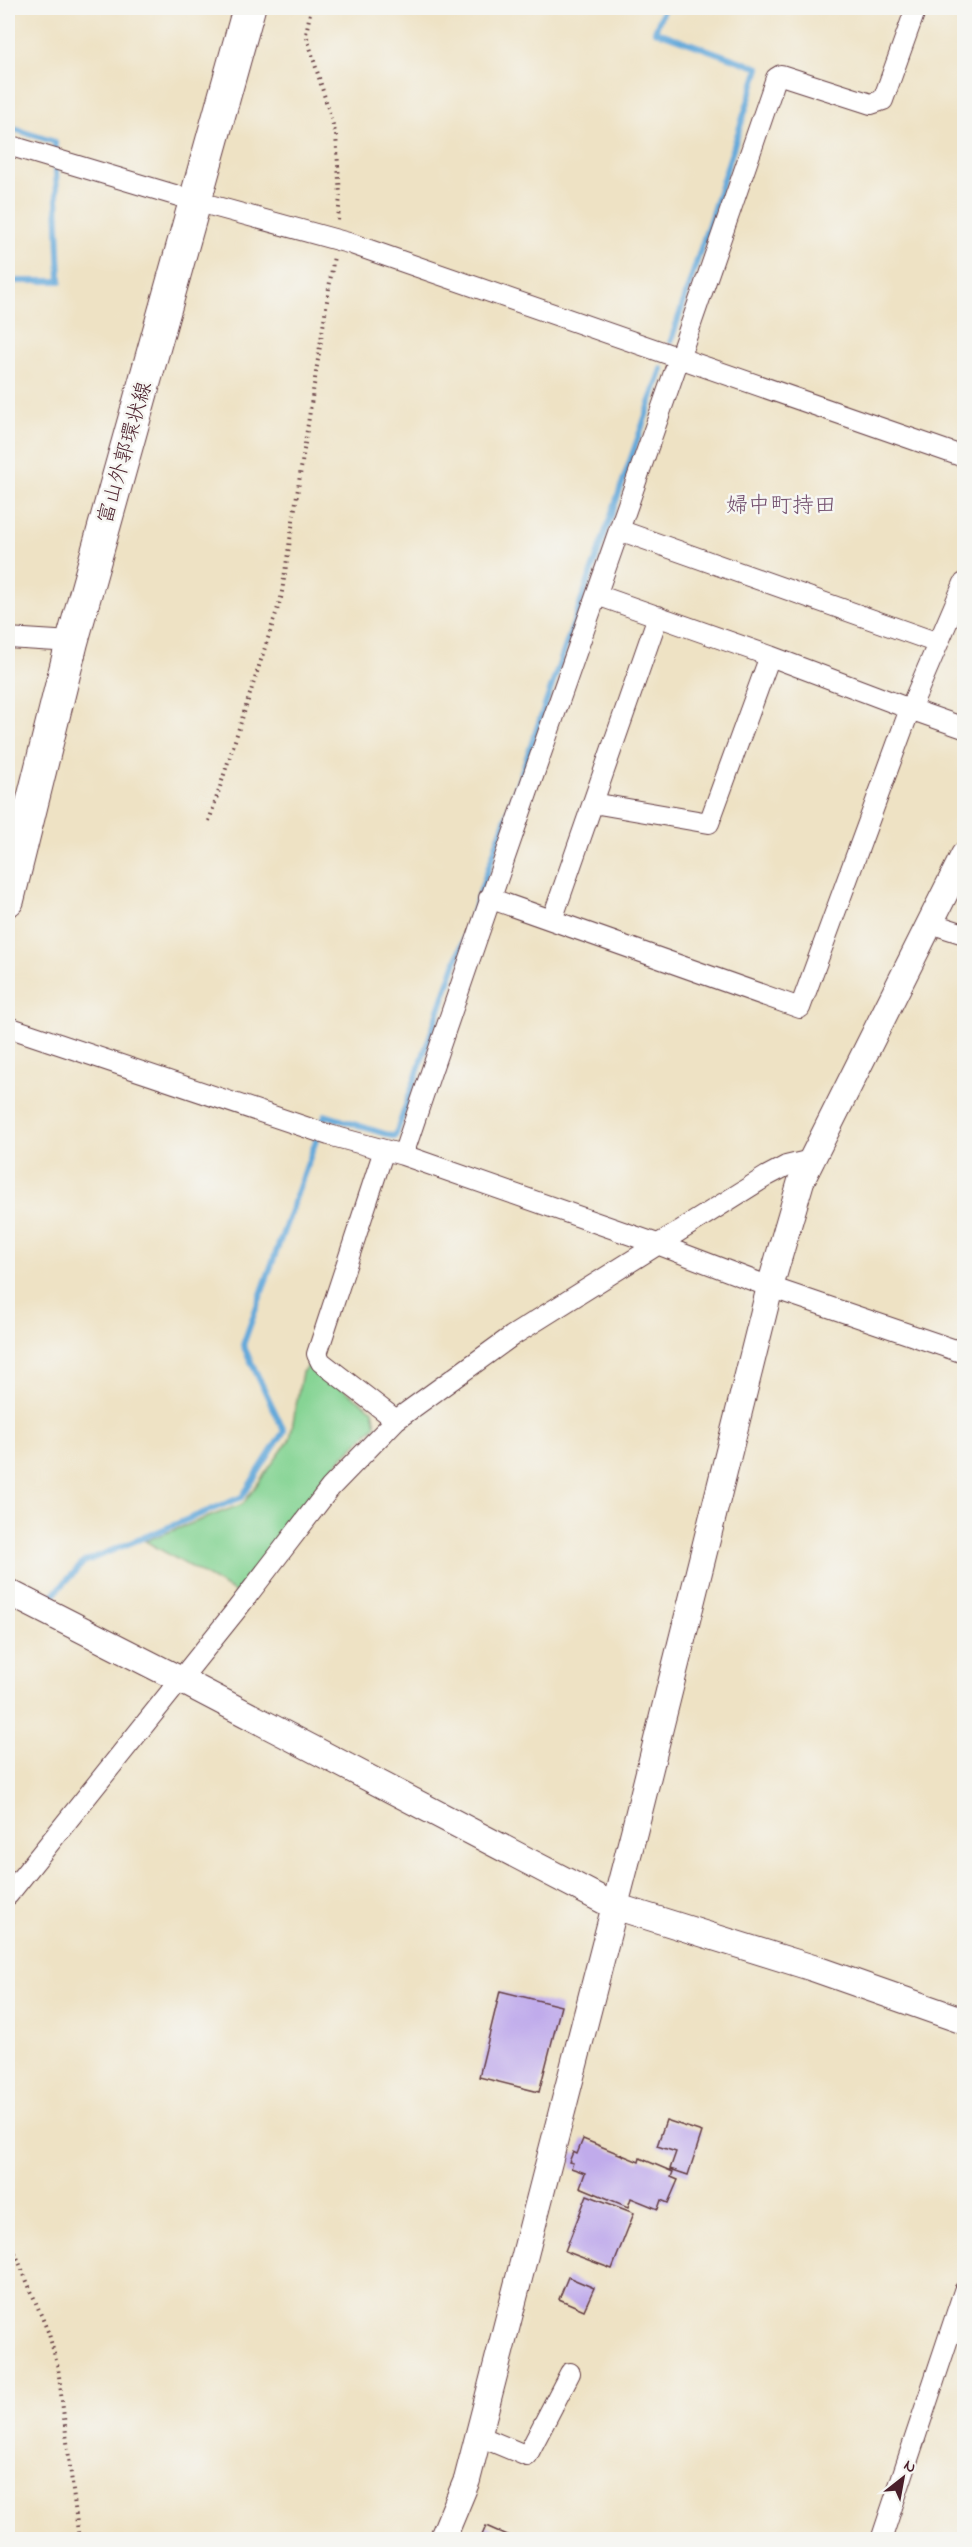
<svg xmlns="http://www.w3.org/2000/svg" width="972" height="2547" viewBox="0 0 972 2547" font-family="'Indie Flower','Klee One',sans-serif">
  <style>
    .green { fill: #86d494; stroke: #687a60; stroke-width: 1.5 }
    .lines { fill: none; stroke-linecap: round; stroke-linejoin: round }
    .stream { stroke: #64a9da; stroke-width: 6 }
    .building { fill: #c0abeb }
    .minor-casing { stroke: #633c42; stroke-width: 22 }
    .tertiary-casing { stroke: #633c42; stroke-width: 28 }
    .primary-casing { stroke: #633c42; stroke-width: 34 }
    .path { stroke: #633c42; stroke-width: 4; stroke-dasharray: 1.5 4.5; stroke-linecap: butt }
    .minor { stroke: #fff; stroke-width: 20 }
    .tertiary { stroke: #fff; stroke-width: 26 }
    .primary { stroke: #fff; stroke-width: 32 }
    .labels { text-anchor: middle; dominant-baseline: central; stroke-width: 5; stroke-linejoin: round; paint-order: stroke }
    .street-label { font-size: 21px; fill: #4a1f2b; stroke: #f6f6f2 }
    .neighbourhood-label { font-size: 22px; fill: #73506e; stroke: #f6f6f2 }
  </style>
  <rect width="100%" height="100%" fill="#f6f6f2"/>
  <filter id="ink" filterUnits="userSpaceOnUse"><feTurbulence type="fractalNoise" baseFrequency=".0167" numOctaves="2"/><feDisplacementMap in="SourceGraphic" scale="12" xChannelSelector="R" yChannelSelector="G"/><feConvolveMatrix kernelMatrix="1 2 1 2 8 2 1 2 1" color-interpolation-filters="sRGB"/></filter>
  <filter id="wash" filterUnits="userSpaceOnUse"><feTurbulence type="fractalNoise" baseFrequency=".008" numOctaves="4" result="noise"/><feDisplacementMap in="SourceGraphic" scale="24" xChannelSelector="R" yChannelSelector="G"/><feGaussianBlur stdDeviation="1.35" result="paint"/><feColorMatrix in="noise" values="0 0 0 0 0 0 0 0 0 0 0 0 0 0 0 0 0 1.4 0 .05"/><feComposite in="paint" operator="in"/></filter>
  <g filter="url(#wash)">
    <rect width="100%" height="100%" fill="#eee2c4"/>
    <path class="green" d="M309,1365L373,1410L376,1425L339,1461L236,1593L145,1541L243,1504L290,1439L302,1372Z"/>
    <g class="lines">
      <path class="stream" d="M664,8L655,31L759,68L671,341
        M8,127L55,142L60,281H11L8,269
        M52,1596L84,1562L242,1497L284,1431L243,1345L325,1115L395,1137L662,369"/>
    </g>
    <g id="blocks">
      <path class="building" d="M500,1991L561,2006L539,2092L479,2077Z
        M666,2120L702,2132L688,2175L670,2169L676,2152L657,2146Z
        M583,2139L639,2162L640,2158L673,2172L671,2177L678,2180L668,2203L661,2200L658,2209L631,2198L628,2207L580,2187L585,2173L571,2168L573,2163L569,2162L573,2152L577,2154Z
        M587,2195L634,2213L612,2269L565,2251Z
        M568,2277L594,2288L584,2310L559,2299Z
        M486,2526L518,2540H480Z"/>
    </g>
  </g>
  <g filter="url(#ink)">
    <use href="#blocks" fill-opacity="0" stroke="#633c42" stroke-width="1.5"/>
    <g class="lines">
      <g class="minor-casing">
        <path id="minor" d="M8,145L195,201L352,244L964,457
          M619,530L938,643
          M964,583L910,709L964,728
          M8,638L72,642
          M593,803L709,823L770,656
          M489,898L800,1008L910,709L770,656L597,595
          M552,920L658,616
          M930,923L964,934
          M8,1027L329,1135L403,1155L657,1244L770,1287L964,1353
          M384,1150L317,1354L321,1362L396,1420
          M403,1155C524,795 653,438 776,78L781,75L871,104L883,100L916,8
          M8,1895L237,1609L330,1488L396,1420L512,1336L767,1176L786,1166L811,1160
          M479,2436L527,2456L570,2373
          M881,2540L964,2291"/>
      </g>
      <g class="tertiary-casing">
        <path id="tertiary" d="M8,1592L179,1679L614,1906L813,1968L964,2021
          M442,2540L467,2480L635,1828L770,1287L801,1181L964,855"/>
      </g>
      <g class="primary-casing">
        <path id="primary" d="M8,900L72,642L249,8"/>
      </g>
      <path class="path" d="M311,8L306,34L336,135L340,195L338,221
        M209,821L281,598L334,256
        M8,2236L49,2334L58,2368L79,2540"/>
      <use href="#minor" class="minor"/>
      <use href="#tertiary" class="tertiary"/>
      <use href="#primary" class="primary"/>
    </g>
  </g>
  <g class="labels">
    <g class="street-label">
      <text transform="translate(126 453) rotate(-74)">富山外郭環状線</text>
    </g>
    <g class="neighbourhood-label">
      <text x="781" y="507">婦中町持田</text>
    </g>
  </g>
  <rect width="972" height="2547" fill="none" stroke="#f6f6f2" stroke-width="30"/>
  <g transform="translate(903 2478) rotate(31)" stroke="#f6f6f2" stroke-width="4.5" paint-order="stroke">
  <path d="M0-4.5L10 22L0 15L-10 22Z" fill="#4a1f2b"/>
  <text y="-9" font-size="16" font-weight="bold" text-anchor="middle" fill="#4a1f2b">N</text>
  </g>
</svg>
